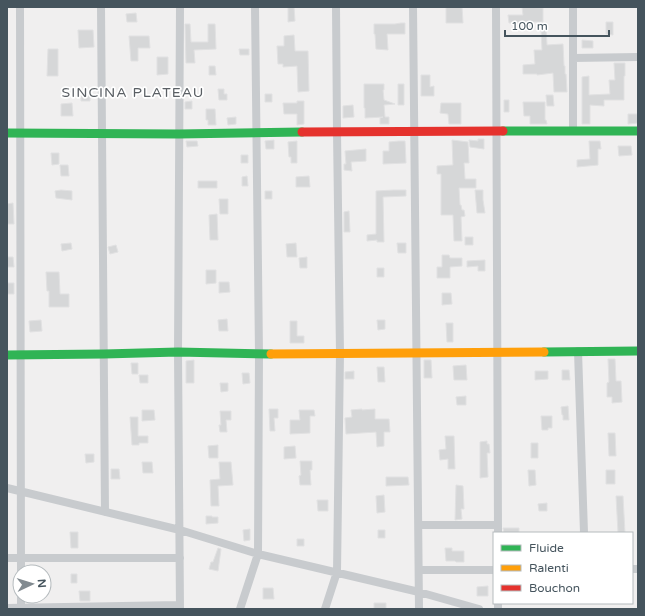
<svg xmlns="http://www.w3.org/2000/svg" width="645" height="616" viewBox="0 0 645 616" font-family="'Varela Round',sans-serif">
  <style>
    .building { fill: #d6d7d8; stroke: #e1e1e2 }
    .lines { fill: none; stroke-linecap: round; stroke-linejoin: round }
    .street { stroke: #c8cbce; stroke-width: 8 }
    .fast { stroke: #30b455; stroke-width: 9 }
    .slow { stroke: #ff9f0a; stroke-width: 9 }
    .jam { stroke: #e5322d; stroke-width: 9 }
    .labels { text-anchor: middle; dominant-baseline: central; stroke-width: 3.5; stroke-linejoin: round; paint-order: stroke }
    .quarter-label { font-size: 14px; letter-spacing: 1px; fill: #5a5f64; stroke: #fff }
  </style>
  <rect width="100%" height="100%" fill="#f0efef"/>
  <path class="building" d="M288,7H294L295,21L288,22Z
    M446,7H462L463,23H446Z
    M522,7L543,8V22H522L509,23L508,15H523Z
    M136,13L137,22H127L126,14Z
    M606,22H613V35L606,34Z
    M401,23H405V34H387L388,50L376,49L375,34H374V24H395Z
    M185,24H190L191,42H208V24H215L216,49L194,50L195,63H186Z
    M541,29H546L547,45L563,44L564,66H565V74H566L567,92H554L553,73L537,75V74H523V65L535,64L534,50H542Z
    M78,30H93L94,47L79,48Z
    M294,35L295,51H308L309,91L298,92L297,66L283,67V64H278L277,46H284V36Z
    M129,36H149L150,48H138V61H131Z
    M582,40L593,41V48H582Z
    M48,49H58V76H47Z
    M239,49H249V55H240Z
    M157,57H168V74L157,75Z
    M614,63H625V76H624V100H604V106L590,105V124H582V77L589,76V95L610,94L609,80H615Z
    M209,66H215L216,75H209Z
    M421,75H430V87L434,86V96H421Z
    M364,84H384V90H383L384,100L395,104L384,105L385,117H389V124H380V118L383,117L365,118V108H364Z
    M398,84H404V105H398Z
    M218,89H224V94H227V100H219Z
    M81,90H90V101H81Z
    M265,94H272V102H265Z
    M546,95H553L554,106H547Z
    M504,100H509V112H504Z
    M192,101V109H185V102Z
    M297,101H304V124L297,125V114H284L283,103H297Z
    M523,102H545V120H546L547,124H530V116H524Z
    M72,103L73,116H61V104Z
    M441,103H461V124H449L448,114L440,113Z
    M353,105L354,117L343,118V106Z
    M206,109H215L216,125H208V120H206Z
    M628,114H637L638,123L628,124Z
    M236,117V124L228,125L227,118Z
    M478,139H484V149L470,147L469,140L478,141Z
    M274,140V149H266L265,141Z
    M452,140L468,142L469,163H464L465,179H476V188H459L460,205H461L462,210H464L465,216L461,217L462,241H454L453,215H441V174H437V166L453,165Z
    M186,141H197L198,146L187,147Z
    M297,141V163H291V157H289L288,142Z
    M399,141H405L406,163L383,164V151H389V142Z
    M589,141H600L601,149H598V165L577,167V160L590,159Z
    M618,146H631L632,155L619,156Z
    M366,149V161L351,162L352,171L344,170V164H346L345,151Z
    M51,153H59V164L52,165Z
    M241,155H248V163H241Z
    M60,165H68L69,176H61Z
    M247,176L248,186H242V177Z
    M309,176L310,187H296V177Z
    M198,181H217V188H198Z
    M61,190L72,191V200L56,198L55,191Z
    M394,190H406V196L383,197L384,242H377V240L367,241V235L376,234V191Z
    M475,190H483V200L485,213H477Z
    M265,191H272V199H265Z
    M219,199H228V214H220Z
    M13,203L14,224H7V204Z
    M349,211L350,232H344V212Z
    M217,214L218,240H210L209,215Z
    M465,237H473V245H465Z
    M71,243L72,249L62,251L61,244Z
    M296,243L297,257H287L286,244Z
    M397,243H406V253H398Z
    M116,245L118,252L110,254L108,247Z
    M442,255H449L450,258H462V266L450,267V278H437V267H442Z
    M7,257H13L14,267H7Z
    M307,257V268H300L299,258Z
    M485,260V271H478V266L467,267V261Z
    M377,268H384V277H377Z
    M206,270H216V283L206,284Z
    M46,272H59L60,294H69V307H49V291H47Z
    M219,282H229L230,292L219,293Z
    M7,283H14V294H7Z
    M442,293H451L452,304L442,305Z
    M227,319L228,331H219L218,320Z
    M41,320L42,331L30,332L29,321Z
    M377,320H385V329L378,330Z
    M290,321H297V336H304V343H290Z
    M446,323H453V342H447Z
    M608,359H615L616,381H621L622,402L612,403V397H607V383L609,382Z
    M194,360V383H186V361Z
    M424,360H431L432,378H424Z
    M131,363H138V374H132Z
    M466,365L467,380H454L453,366Z
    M377,367H384L385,382H378Z
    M562,370H569L570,380H562Z
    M354,371V379H345V372Z
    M535,371H548V379L535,380Z
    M242,373H249L250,383L243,384Z
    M139,375H148V383H140Z
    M220,383H228V391L221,392Z
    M466,396V405H457L456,397Z
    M568,406L569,420H563V415H562L561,407Z
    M269,409H278V418H274L275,431H270Z
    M362,409V410L375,409V419H389L390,432H384V446L377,447L376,432L346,434L345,418L352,417L351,410Z
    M142,410H154L155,420L142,421Z
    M299,410H314L315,416H310V433L290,434V420H300Z
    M220,411H231V420H226L227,432H220L219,425H221Z
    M541,416H552V428H548V430H542Z
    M130,417H138V436H148V443H139V445H132Z
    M608,433H615L616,456H609Z
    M445,436H454L455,469H448V459L440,460L439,450L446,449Z
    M487,441V444H489L490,453H487L488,477L480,478V442Z
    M531,443H538V458H531Z
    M218,445V458H209L208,446Z
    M295,446L296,458L284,459V447Z
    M85,454H94V462L86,463Z
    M300,461H312V470H310L311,485H300L299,476L301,475Z
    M142,462H152L153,473H143Z
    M219,462H231L233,485L218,486L219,506H211L210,480L220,479Z
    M111,469H119L120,479H111Z
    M528,470H535L536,485L529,486Z
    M606,470H615V484H606Z
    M386,477H408L409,485L386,486Z
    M456,485L463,486L464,509H461L462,519L455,520Z
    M384,495L385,512L377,513L376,496Z
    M616,496H623L625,533H618Z
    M317,500H328V511H318Z
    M547,503V511H539L538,504Z
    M206,516H212V517H218V523L206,524Z
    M503,528H519V533H504Z
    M250,529V540L244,541L243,530Z
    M378,530H385V538H378Z
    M70,532H78V548H71Z
    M297,539H304V546H297Z
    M218,548L221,549L218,571L209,569L211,562H213Z
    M445,548H452V551H464V562H456L455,561H446Z
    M71,574H77V583H71Z
    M488,586V596H477V587Z
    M263,588H273L274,599H263Z
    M79,591H90V601H80Z
    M374,603H386V609H374Z"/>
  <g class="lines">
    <path class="street" d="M20,7L21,572
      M101,7L105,512
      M180,7L178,352L180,609
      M413,7L419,609
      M496,7L498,533
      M573,7V131
      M573,58L638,57
      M578,351L584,533
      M7,488L180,530L258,554L419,592L479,609
      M419,525H498
      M7,558H180
      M632,569H638
      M419,570H494
      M21,596V609
      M498,603V609
      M7,608L180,605
      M240,609L258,554L259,354L255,7
      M325,609L337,572L340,353L337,132L336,7"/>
    <path class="fast" d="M503,131H638
      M7,133L179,134L302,132
      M544,352L638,351
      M7,355L104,354L178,352L271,354"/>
    <path class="slow" d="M271,354L544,352"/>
    <path class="jam" d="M302,132L503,131"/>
  </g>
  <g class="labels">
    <g class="quarter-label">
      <text x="133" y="92">SINCINA PLATEAU</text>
    </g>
  </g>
  <rect width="645" height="616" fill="none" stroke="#45545d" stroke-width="16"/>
  <rect x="493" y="532" width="140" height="72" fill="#ffffff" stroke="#b5bbbe"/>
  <rect x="501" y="545" width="20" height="6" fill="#30b455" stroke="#b5bbbe"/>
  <text x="529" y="552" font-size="12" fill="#45545d">Fluide</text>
  <rect x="501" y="565" width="20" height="6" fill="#ff9f0a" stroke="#b5bbbe"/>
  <text x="529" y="572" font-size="12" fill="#45545d">Ralenti</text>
  <rect x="501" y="585" width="20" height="6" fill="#e5322d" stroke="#b5bbbe"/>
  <text x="529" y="592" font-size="12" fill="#45545d">Bouchon</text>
  <g transform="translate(32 584) rotate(86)"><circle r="19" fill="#ffffff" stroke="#b5bbbe"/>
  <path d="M0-3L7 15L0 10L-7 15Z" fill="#818a90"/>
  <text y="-6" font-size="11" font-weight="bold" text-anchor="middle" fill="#45545d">N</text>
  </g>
  <path d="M505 30v6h104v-6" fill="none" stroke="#45545d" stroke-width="2"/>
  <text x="511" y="30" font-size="12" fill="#45545d" stroke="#ffffff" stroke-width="3" paint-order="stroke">100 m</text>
</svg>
